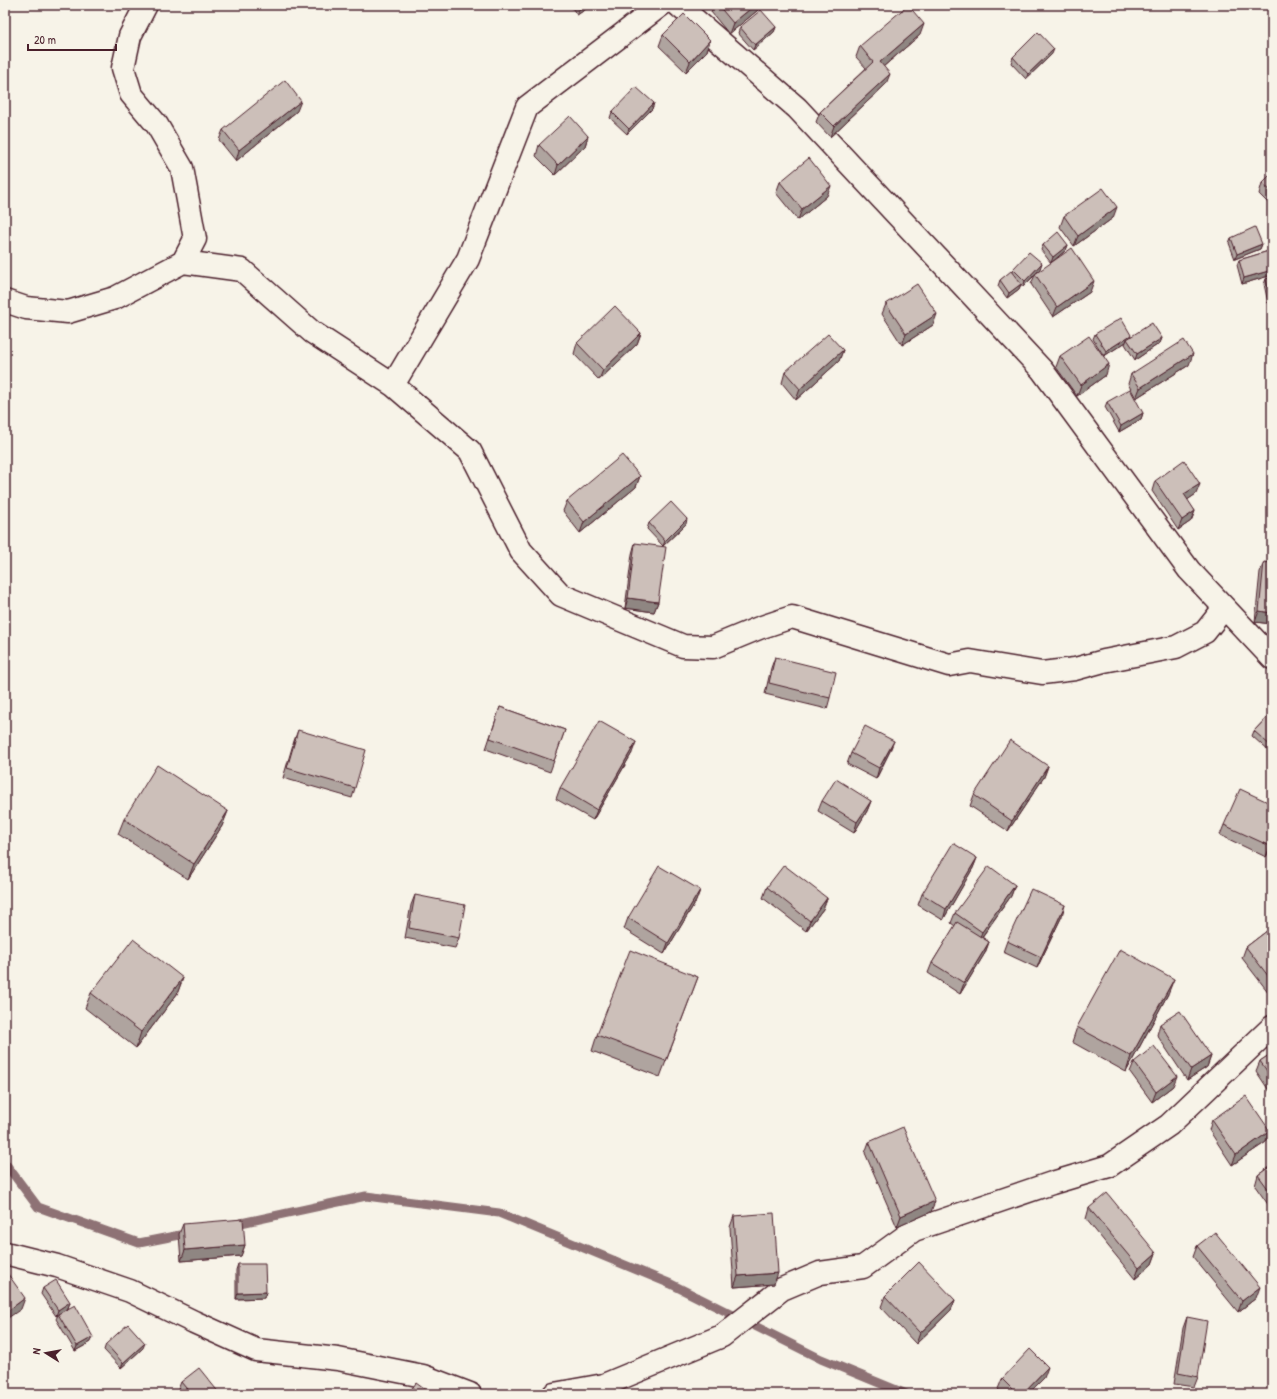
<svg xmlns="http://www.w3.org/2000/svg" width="1277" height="1399" viewBox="0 0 1277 1399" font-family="'Patrick Hand',sans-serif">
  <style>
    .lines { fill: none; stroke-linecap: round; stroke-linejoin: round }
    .stream { stroke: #8e7275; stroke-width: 9 }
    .minor-casing { stroke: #4a1f2b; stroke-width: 25 }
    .minor { stroke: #f7f3e8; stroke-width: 22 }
    .wall { fill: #afa49f; stroke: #4a1f2b }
    .shaded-wall { fill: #8f8682; stroke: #4a1f2b }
    .building { fill: #ccbfb9; stroke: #4a1f2b }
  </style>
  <rect width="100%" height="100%" fill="#f7f3e8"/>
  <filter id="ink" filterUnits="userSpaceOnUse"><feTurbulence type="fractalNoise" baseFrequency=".025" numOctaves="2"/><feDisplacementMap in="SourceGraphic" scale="8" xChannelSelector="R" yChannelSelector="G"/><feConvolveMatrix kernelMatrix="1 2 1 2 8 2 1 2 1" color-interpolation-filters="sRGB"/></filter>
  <g filter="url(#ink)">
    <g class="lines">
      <path class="stream" d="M5,1163L38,1207L139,1243L190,1233
        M232,1225L366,1196L499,1213L671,1284L821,1359L906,1394"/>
      <g class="minor-casing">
        <path id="minor" d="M678,5L797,108L1042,370L1189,570L1272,658
          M183,262L242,270L312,332L393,385L470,451L521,551L561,595L683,646L713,647L759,628L792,617L949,665L970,661L1042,673L1075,669L1104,661L1176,647L1205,632L1224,608
          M5,301L26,308L68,312L115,298L183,262L195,239L182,168L157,125L131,94L123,68L130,36L146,5
          M393,385L468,259L527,107L661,5
          M5,1253L57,1266L130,1291L194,1322L256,1350L338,1359L423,1376L470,1394
          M554,1394L604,1385L722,1336L782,1289L820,1273L863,1267L914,1230L1052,1183L1109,1166L1169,1125L1272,1027"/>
      </g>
      <use href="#minor" class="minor"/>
    </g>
    <path class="wall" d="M570,5H592L577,15Z
      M714,5H764L729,34L711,12Z
      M740,27H776L774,32L753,50L738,33Z
      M663,35L710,40L707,51L686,72L659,46Z
      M920,35L883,67L886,84L830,137L816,122L820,112L866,68L856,57L860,46Z
      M1052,54L1026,79L1011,63L1013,57Z
      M654,103L652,109L627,134L610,118L612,112Z
      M297,111L236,161L219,140L223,130Z
      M588,136L585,146L555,175L536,156L539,145Z
      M1272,173V207L1259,194L1262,183Z
      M780,182L827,196L798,220L776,193Z
      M1064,216L1113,218L1074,246L1060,227Z
      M1231,238L1262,244L1260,249L1235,259L1229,243Z
      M1043,245H1068L1066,250L1051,263L1041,250Z
      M1272,250V275L1242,284L1237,265L1239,260Z
      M1013,269H1040L1037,273L1090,292L1053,317L1031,284L1035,275L1023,287L1021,284L1019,289L1007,298L998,286L1000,280L1012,272Z
      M1266,279L1272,302L1268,303L1264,284Z
      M886,304L933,325L902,345L882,314Z
      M641,333L637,344L599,380L574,354L577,343Z
      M1095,334L1131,335L1130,337L1162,338L1160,343L1135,360L1125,344L1126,342L1104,356L1093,339Z
      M843,350L839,361L796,400L782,383L785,372Z
      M1060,356L1106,375L1077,396L1056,367Z
      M1189,365L1136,398L1128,384L1131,374Z
      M1107,402L1143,413L1141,419L1119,432L1105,407Z
      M640,476L636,487L580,533L563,511L567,501Z
      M1155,481L1196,494L1187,500L1195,511L1191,521L1178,530L1152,491Z
      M649,523L686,524L663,546L647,529Z
      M635,543L658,602L654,612L625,608L632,554Z
      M1264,562L1272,624L1255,622L1260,572Z
      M775,657L830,698L827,709L765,694L771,668Z
      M500,707L565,730L550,772L486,749Z
      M1272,712V754L1252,736L1254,731Z
      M298,730L355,788L352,798L283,778L294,741Z
      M890,751L876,779L847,764L851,753Z
      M632,753L593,820L556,799L560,788Z
      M1048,766L1044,777L1008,831L970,806L974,795Z
      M822,801H871L867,811L854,833L818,811Z
      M1272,804V844L1266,857L1220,835L1224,825Z
      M228,811L222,826L188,879L118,834L124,819Z
      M977,858L973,868L943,920L918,905L922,894Z
      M1015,885L1011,896L982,937L989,942L985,953L960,994L928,973L932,963L955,926L951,923L955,913Z
      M767,887L827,898L823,909L806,931L763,898Z
      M700,890L696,901L664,954L624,929L628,918Z
      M415,895L459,938L455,948L405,938L411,905Z
      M1062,916L1037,968L1003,952L1007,941Z
      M1272,927V997L1242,958L1246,947Z
      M698,977L660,1077L592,1051L597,1035Z
      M183,978L177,994L136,1048L85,1008L91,993Z
      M1168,994L1126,1072L1072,1042L1077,1027Z
      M1160,1024L1211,1056L1207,1067L1187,1080L1157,1035Z
      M1272,1053V1095L1256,1071L1260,1061Z
      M1134,1062L1173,1086L1152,1102L1130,1072Z
      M1212,1120L1270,1131L1266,1142L1232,1165L1209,1130Z
      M869,1142L931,1212L897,1227L865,1153Z
      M1272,1165V1210L1255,1186L1258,1175Z
      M1089,1208L1156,1253L1152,1264L1135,1279L1086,1219Z
      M734,1216L774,1284L734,1287L730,1227Z
      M183,1224L245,1245L241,1256L181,1261L179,1234Z
      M1197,1246L1256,1298L1238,1312L1193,1257Z
      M238,1264L266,1292L264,1298L236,1299V1270Z
      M43,1288L70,1302L68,1308L65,1310L91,1342L75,1351L56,1319L58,1315L56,1316L41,1294Z
      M885,1296L955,1300L951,1310L916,1344L881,1307Z
      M1187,1317L1198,1377L1194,1387L1174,1384L1183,1328Z
      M106,1344L143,1348L121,1368L104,1350Z
      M1044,1378L1028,1394H1003L998,1389L1002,1379Z
      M181,1382L220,1394H179L177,1392Z"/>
    <path class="shaded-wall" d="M581,5H592L577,15Z
      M755,5H764L729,34L733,23Z
      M924,24L920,35L876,73L880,62Z
      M776,27L774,32L753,50L755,45Z
      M710,40L707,51L686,72L690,62Z
      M1054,49L1052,54L1026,79L1028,74Z
      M890,74L886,84L830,137L834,126Z
      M301,101L297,111L236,161L239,150Z
      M654,103L652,109L627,134L629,129Z
      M588,136L585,146L555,175L558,165Z
      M831,186L827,196L798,220L802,209Z
      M1117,207L1113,218L1074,246L1078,236Z
      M1262,244L1260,249L1235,259L1237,254Z
      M1068,245L1066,250L1051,263L1053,257Z
      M1042,263L1040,269L1023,287L1025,281Z
      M1272,270V275L1242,284L1244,278Z
      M1094,281L1090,292L1053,317L1057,307Z
      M1021,284L1019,289L1007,298L1009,293Z
      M1272,297V302L1268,303L1270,298Z
      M937,314L933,325L902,345L906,334Z
      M641,333L637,344L599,380L603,370Z
      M1131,335L1129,340L1127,339L1126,342L1104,356L1106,351Z
      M1162,338L1160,343L1135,360L1137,354Z
      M843,350L839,361L796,400L800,389Z
      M1193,354L1189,365L1136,398L1140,388Z
      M1109,364L1106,375L1077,396L1081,385Z
      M1143,413L1141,419L1119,432L1121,426Z
      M640,476L636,487L580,533L584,522Z
      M1200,484L1196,494L1180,505L1184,494Z
      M1195,511L1191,521L1178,530L1182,520Z
      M687,519L686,524L663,546L665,541Z
      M628,598L658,602L654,612L625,608Z
      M1259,611L1272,613V624L1255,622Z
      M894,741L890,751L876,779L879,768Z
      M636,742L632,753L593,820L597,810Z
      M1048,766L1044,777L1008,831L1012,821Z
      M871,801L867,811L854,833L857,822Z
      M228,811L222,826L188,879L194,864Z
      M1272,842V844L1266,857L1270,846Z
      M977,858L973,868L943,920L946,909Z
      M1015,885L1011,896L978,942L982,932Z
      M700,890L696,901L664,954L668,943Z
      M827,898L823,909L806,931L810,921Z
      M1065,905L1062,916L1037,968L1041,957Z
      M989,942L985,953L960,994L964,983Z
      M183,978L177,994L136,1048L141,1032Z
      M1174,979L1168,994L1126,1072L1131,1056Z
      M1211,1056L1207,1067L1187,1080L1191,1069Z
      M1177,1076L1173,1086L1152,1102L1156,1092Z
      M1270,1131L1266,1142L1232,1165L1236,1155Z
      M935,1201L931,1212L897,1227L901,1216Z
      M245,1245L241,1256L181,1261L185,1250Z
      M1156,1253L1152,1264L1135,1279L1139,1268Z
      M778,1273L774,1284L734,1287L738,1276Z
      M1260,1287L1256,1298L1238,1312L1242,1301Z
      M266,1292L264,1298L236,1299L238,1293Z
      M25,1298L21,1309L5,1320V1313Z
      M955,1300L951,1310L916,1344L920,1333Z
      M70,1302L68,1308L56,1316L58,1310Z
      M93,1337L91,1342L75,1351L77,1346Z
      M145,1343L143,1348L121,1368L123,1363Z
      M1048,1367L1044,1378L1028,1394H1022Z"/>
    <path class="building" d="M718,5H755L733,23Z
      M908,5L924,24L880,62L890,74L834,126L820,112L873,62L860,46Z
      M761,10L776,27L755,45L740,27Z
      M684,14L710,40L690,62L663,35Z
      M1038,32L1054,49L1028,74L1013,57Z
      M285,80L301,101L239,150L223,130Z
      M636,87L654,103L629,129L612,112Z
      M570,116L588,136L558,165L539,145Z
      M809,158L831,186L802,209L780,182Z
      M1272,173V192L1262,183Z
      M1103,188L1117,207L1078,236L1064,216Z
      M1255,227L1262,244L1237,254L1231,238Z
      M1058,232L1068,245L1053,257L1043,245Z
      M1072,248L1094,281L1057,307L1035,274Z
      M1272,250V270L1244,278L1239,260Z
      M1029,252L1042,263L1025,281L1013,269Z
      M1011,271L1021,284L1009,293L1000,280Z
      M1272,277V297L1270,298L1266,279Z
      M917,284L937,314L906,334L886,304Z
      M615,306L641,333L603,370L577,343Z
      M1121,318L1131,335L1106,351L1095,334Z
      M1152,323L1162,338L1137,354L1127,339Z
      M828,334L843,350L800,389L785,372Z
      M1089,336L1109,364L1081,385L1060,356Z
      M1184,340L1193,354L1140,388L1131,374Z
      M1130,389L1143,413L1121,426L1107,402Z
      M622,455L640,476L584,522L567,501Z
      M1184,460L1200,484L1184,494L1195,511L1182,520L1155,481Z
      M671,502L687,519L665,541L649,523Z
      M635,543L666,547L658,602L628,598Z
      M1264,562L1272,563V613L1259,611Z
      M775,657L836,672L830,698L769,683Z
      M500,707L565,730L554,761L490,738Z
      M1272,712V747L1254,731Z
      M599,721L636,742L597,810L560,788Z
      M865,726L894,741L879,768L851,753Z
      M298,730L366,750L355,788L287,768Z
      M1010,740L1048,766L1012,821L974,795Z
      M157,765L228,811L194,864L124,819Z
      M836,779L871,801L857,822L822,801Z
      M1240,789L1272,804V842L1270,846L1224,825Z
      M953,843L977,858L946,909L922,894Z
      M784,865L827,898L810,921L767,887Z
      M659,866L700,890L668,943L628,918Z
      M989,866L1015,885L982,932L955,913Z
      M1031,889L1065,905L1041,957L1007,941Z
      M415,895L465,905L459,938L409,928Z
      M957,922L989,942L964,983L932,963Z
      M1272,927V981L1246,947Z
      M133,939L183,978L141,1032L91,993Z
      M1120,949L1174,979L1131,1056L1077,1027Z
      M630,950L698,977L666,1061L597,1035Z
      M1180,1011L1211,1056L1191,1069L1160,1024Z
      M1154,1046L1177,1076L1156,1092L1134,1062Z
      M1272,1053V1078L1260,1061Z
      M1246,1096L1270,1131L1236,1155L1212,1120Z
      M903,1127L935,1201L901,1216L869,1142Z
      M1272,1165V1194L1258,1175Z
      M1107,1193L1156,1253L1139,1268L1089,1208Z
      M774,1213L778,1273L738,1276L734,1216Z
      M243,1219L245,1245L185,1250L183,1224Z
      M1215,1232L1260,1287L1242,1301L1197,1246Z
      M919,1262L955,1300L920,1333L885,1296Z
      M238,1264H265L266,1292L238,1293Z
      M5,1270L25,1298L5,1313Z
      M56,1280L70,1302L58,1310L43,1288Z
      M75,1305L93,1337L77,1346L58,1314Z
      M1187,1317L1207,1321L1198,1377L1178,1373Z
      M128,1324L145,1343L123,1363L106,1344Z
      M1030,1349L1048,1367L1022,1394H1017L1002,1379Z
      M199,1368L220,1394H191L181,1382Z
      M416,1383L431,1394H408Z"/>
  </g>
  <rect width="1277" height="1399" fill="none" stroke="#f7f3e8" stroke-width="20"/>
  <rect x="10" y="10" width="1257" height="1379" fill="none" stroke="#4a1f2b" stroke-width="1.5" filter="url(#ink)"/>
  <g transform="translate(46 1353) rotate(281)" stroke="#f7f3e8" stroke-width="3" paint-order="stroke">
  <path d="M0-3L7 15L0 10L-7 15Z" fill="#4a1f2b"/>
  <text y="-6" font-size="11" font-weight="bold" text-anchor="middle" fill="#4a1f2b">N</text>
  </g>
  <path d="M28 44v6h88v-6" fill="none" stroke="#4a1f2b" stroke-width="2"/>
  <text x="34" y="44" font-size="12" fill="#4a1f2b" stroke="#f7f3e8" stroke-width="3" paint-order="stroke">20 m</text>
</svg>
